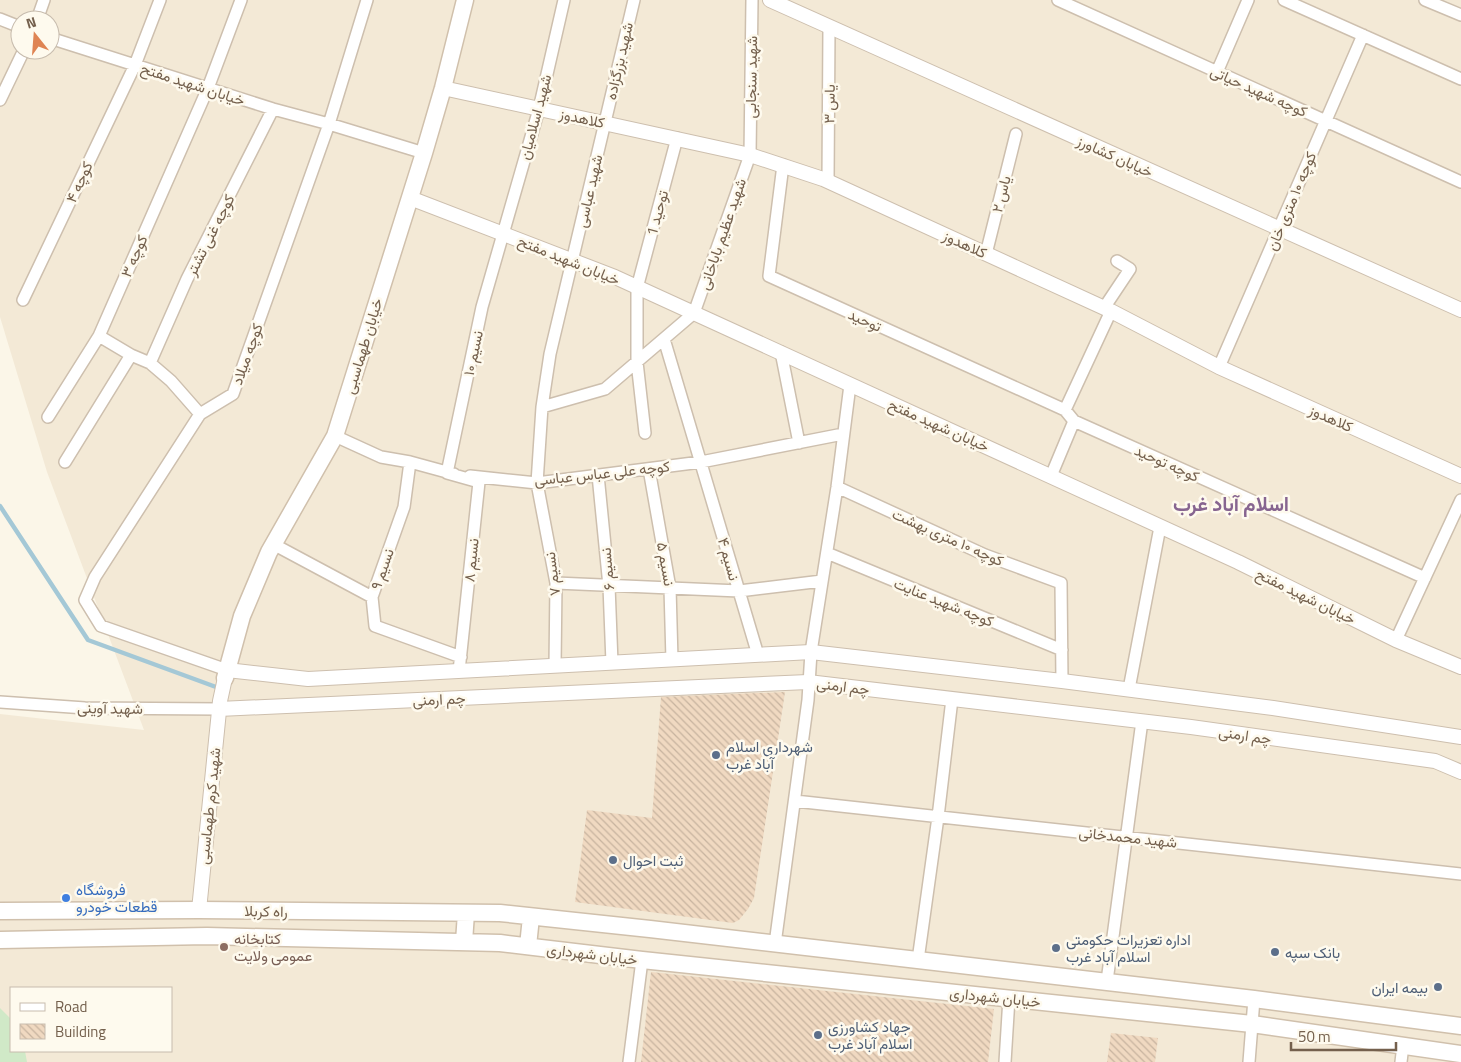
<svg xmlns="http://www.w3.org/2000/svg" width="1461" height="1062" viewBox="0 0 1461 1062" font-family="'Titillium Web',Vazirmatn,sans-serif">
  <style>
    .residential { fill: #f3e9d6; fill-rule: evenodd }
    .grass { fill: #d0e9c7 }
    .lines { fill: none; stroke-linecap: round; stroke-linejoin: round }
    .stream { stroke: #a4c8d6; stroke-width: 4.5 }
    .building { fill: url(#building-back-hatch) }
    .minor-casing { stroke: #cdbfae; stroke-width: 14 }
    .tertiary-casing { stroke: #cdbfae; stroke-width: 16 }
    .secondary-casing { stroke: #d0c0ac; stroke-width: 19 }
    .minor { stroke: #fff; stroke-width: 11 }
    .tertiary { stroke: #fff; stroke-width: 14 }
    .secondary { stroke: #fff; stroke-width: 16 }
    .service-dot { fill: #5c6f8a; stroke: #fefaee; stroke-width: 2 }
    .shop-dot { fill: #3f7fe0; stroke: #fefaee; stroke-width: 2 }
    .education-dot { fill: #8d6e63; stroke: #fefaee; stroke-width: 2 }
    .labels { text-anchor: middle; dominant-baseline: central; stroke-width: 5; stroke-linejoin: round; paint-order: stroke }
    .street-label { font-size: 15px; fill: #74604d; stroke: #fefaee }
    .service-label { font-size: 15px; fill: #4e5e75; stroke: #fefaee; text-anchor: start }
    .shop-label { font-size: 15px; fill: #366cbe; stroke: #fefaee; text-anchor: start }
    .education-label { font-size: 15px; fill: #785e54; stroke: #fefaee; text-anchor: start }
    .district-label { font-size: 20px; font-weight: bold; fill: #876590; stroke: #fefaee }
  </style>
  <defs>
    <pattern id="building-back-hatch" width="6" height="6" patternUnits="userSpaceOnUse" patternTransform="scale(1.25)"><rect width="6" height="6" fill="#f0d9c1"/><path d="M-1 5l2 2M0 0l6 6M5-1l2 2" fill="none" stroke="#c7b39f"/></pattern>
  </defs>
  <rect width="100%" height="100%" fill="#fbf6e8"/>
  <path class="residential" d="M0,0H1461V1062H0V714L144,730L47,472L0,317ZM20,20H50V50H20ZM11,988H171V1051H11Z"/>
  <path class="grass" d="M0,1008L11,1019V1051H25L27,1062H0Z"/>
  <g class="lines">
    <path class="stream" d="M0,506L88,640L216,687"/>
  </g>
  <path class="building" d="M785,692L754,898L748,909L739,920L733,923L575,902L587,810L652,818L661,697Z
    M651,972L994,1009L988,1062H641Z
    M1111,1033L1158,1038L1155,1062H1107Z"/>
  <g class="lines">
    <g class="minor-casing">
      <path id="minor" d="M1058,0L1461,182
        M1284,0L1461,79
        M1425,0L1461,15
        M0,19L20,27
        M37,20L44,0
        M50,38L273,109L329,124L424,153
        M1217,72L1248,0
        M0,100L24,50
        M783,165L769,276L1065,410
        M828,181L829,27
        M986,254L1016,134
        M23,300L135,65L160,0
        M1104,308L1130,269L1117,261
        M664,339L758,655
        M781,352L799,443
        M131,355L150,363L171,381L200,414
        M150,363L187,279L273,109
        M1219,367L1363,35
        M542,407L605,389L694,313L750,155L752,0
        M48,417L99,336L208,88L241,0
        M1074,421L1425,578
        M645,433L637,362V288L677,138
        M335,436L381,457L410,462L454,474
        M65,462L131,355L99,336
        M649,469L670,588L672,660
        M598,475L609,586L612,663
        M470,476L537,483L701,462L843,434
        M1051,476L1074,421L1065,410L1111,311
        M837,487L985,555L1061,583L1062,681
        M273,544L372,597L404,507L410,462
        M827,553L1062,650
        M556,583L739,591L822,581
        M372,597L375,626L461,657
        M1396,640L1461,500
        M555,666L556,583L537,483L542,407L550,354L634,0
        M227,670L101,626L85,600L95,577L200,414L233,394L329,124L367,0
        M459,671L479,482L447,473L482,307L539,109L564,0
        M1129,689L1160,527
        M0,702L85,708L219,709
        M795,801L1461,874
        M775,944L808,700L811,652L837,487L850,385
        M918,960L938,817L952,699
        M1107,981L1142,721
        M629,1062L642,960
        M1005,1062L1009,998
        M1249,1062L1254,999
        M1401,1062L1403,1045"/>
    </g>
    <g class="tertiary-casing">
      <path id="tertiary" d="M770,0L1461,310
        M443,88L750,155L823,179L1111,311L1219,367L1461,476
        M410,198L615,277L1238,562L1396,640L1461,667
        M227,670L308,679L811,652L1062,681L1273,708L1461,737
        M219,709L808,682L1191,727L1435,761L1461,772
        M199,910L220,701L225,678"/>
    </g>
    <g class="secondary-casing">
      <path id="secondary" d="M225,678L242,616L269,552L335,436L424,153L443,88L465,0
        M0,911L199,910L500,913L650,929L1254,999L1461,1026
        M0,940L207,936L500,943L642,960L1252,1024L1461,1054
        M464,942L466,913
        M528,946L531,917"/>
    </g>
    <use href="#minor" class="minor"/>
    <use href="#tertiary" class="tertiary"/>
    <use href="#secondary" class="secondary"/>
  </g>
  <g class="service-dot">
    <circle cx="716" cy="755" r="5"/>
    <circle cx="613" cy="860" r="5"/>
    <circle cx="1056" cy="948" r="5"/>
    <circle cx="1275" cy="952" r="5"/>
    <circle cx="1438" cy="987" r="5"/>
    <circle cx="818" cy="1035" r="5"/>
  </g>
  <circle class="shop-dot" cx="66" cy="898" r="5"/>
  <circle class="education-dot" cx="224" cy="947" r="5"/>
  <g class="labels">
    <g class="street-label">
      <text transform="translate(619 61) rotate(-77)">شهید بزرگزاده</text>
      <text transform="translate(751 77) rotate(-89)">شهید سنجابی</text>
      <text transform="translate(193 84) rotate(18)">خیابان شهید مفتح</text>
      <text transform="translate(1259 91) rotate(24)">کوچه شهید حیاتی</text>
      <text transform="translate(829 104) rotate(-89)">یاس ۳</text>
      <text transform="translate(535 117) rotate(-75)">شهید اسلامیان</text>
      <text transform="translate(582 118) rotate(12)">کلاهدوز</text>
      <text transform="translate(1115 156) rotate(24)">خیابان کشاورز</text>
      <text transform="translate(79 182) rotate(-65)">کوچه ۴</text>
      <text transform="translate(589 191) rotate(-77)">شهید عباسی</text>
      <text transform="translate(1001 194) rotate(-76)">یاس ۲</text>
      <text transform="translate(1291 201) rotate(-67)">کوچه ۱۰ متری خان</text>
      <text transform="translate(657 213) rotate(-75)">توحید 1</text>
      <text transform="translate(722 234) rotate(-71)">شهید عظیم باباخانی</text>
      <text transform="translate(210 235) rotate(-63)">کوچه غنی تشتر</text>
      <text transform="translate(965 244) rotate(25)">کلاهدوز</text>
      <text transform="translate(134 256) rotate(-66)">کوچه ۳</text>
      <text transform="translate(569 260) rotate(22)">خیابان شهید مفتح</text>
      <text transform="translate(865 320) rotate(24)">توحید</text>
      <text transform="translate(363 346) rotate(-73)">خیابان طهماسبی</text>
      <text transform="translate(473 353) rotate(-78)">نسیم ۱۰</text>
      <text transform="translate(247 354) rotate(-70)">کوچه میلاد</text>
      <text transform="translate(1331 418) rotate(24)">کلاهدوز</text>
      <text transform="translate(939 425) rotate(24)">خیابان شهید مفتح</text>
      <text transform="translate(1167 463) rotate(24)">کوچه توحید</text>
      <text transform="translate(602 473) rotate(-6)">کوچه علی عباس عباسی</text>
      <text transform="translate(948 537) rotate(24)">کوچه ۱۰ متری بهشت</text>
      <text transform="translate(729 559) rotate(74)">نسیم ۴</text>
      <text transform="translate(471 560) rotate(-84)">نسیم ۸</text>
      <text transform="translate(666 564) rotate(80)">نسیم ۵</text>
      <text transform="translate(382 569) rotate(-71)">نسیم ۹</text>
      <text transform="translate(607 569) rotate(-95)">نسیم ۶</text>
      <text transform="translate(552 574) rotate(-97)">نسیم ۷</text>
      <text transform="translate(1306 596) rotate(26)">خیابان شهید مفتح</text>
      <text transform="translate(944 602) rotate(22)">کوچه شهید عنایت</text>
      <text transform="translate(843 686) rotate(7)">چم ارمنی</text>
      <text transform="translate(439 699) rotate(-3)">چم ارمنی</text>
      <text transform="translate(110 708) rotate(1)">شهید آوینی</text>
      <text transform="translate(1245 735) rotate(8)">چم ارمنی</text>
      <text transform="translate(209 806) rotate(-84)">شهید کرم طهماسبی</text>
      <text transform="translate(1128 837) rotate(6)">شهید محمدخانی</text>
      <text transform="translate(266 911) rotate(1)">راه کربلا</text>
      <text transform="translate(592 954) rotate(7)">خیابان شهرداری</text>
      <text transform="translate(995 997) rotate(6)">خیابان شهرداری</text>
    </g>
    <g class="service-label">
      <text x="726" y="746">شهرداری اسلام<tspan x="726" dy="17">آباد غرب</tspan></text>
      <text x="623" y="860">ثبت احوال</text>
      <text x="1066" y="939">اداره تعزیرات حکومتی<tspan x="1066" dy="17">اسلام آباد غرب</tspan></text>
      <text x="1285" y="952">بانک سپه</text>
      <text x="1428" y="987" text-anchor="end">بیمه ایران</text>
      <text x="828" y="1026">جهاد کشاورزی<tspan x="828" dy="17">اسلام آباد غرب</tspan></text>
    </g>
    <g class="shop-label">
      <text x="76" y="889">فروشگاه<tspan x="76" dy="17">قطعات خودرو</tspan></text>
    </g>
    <g class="education-label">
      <text x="234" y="938">کتابخانه<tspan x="234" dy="17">عمومی ولایت</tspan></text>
    </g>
    <g class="district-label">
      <text x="1231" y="503">اسلام آباد غرب</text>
    </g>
  </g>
  <rect x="10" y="987" width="162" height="65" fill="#fefaee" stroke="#c7bcae"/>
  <rect x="20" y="1003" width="25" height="8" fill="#ffffff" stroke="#c7bcae"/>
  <text x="55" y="1012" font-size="15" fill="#74604d">Road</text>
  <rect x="20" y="1024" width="25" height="15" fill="url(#building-back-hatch)" stroke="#c7bcae"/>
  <text x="55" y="1037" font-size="15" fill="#74604d">Building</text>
  <g transform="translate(35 35) rotate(343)"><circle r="24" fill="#fefaee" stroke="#c7bcae"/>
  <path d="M0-4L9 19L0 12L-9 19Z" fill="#df8453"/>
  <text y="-8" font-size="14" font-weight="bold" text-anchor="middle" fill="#74604d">N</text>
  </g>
  <path d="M1291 1042v8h105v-8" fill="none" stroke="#74604d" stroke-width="2.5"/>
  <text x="1298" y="1042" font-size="15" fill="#74604d" stroke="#fefaee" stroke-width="4" paint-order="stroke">50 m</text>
</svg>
